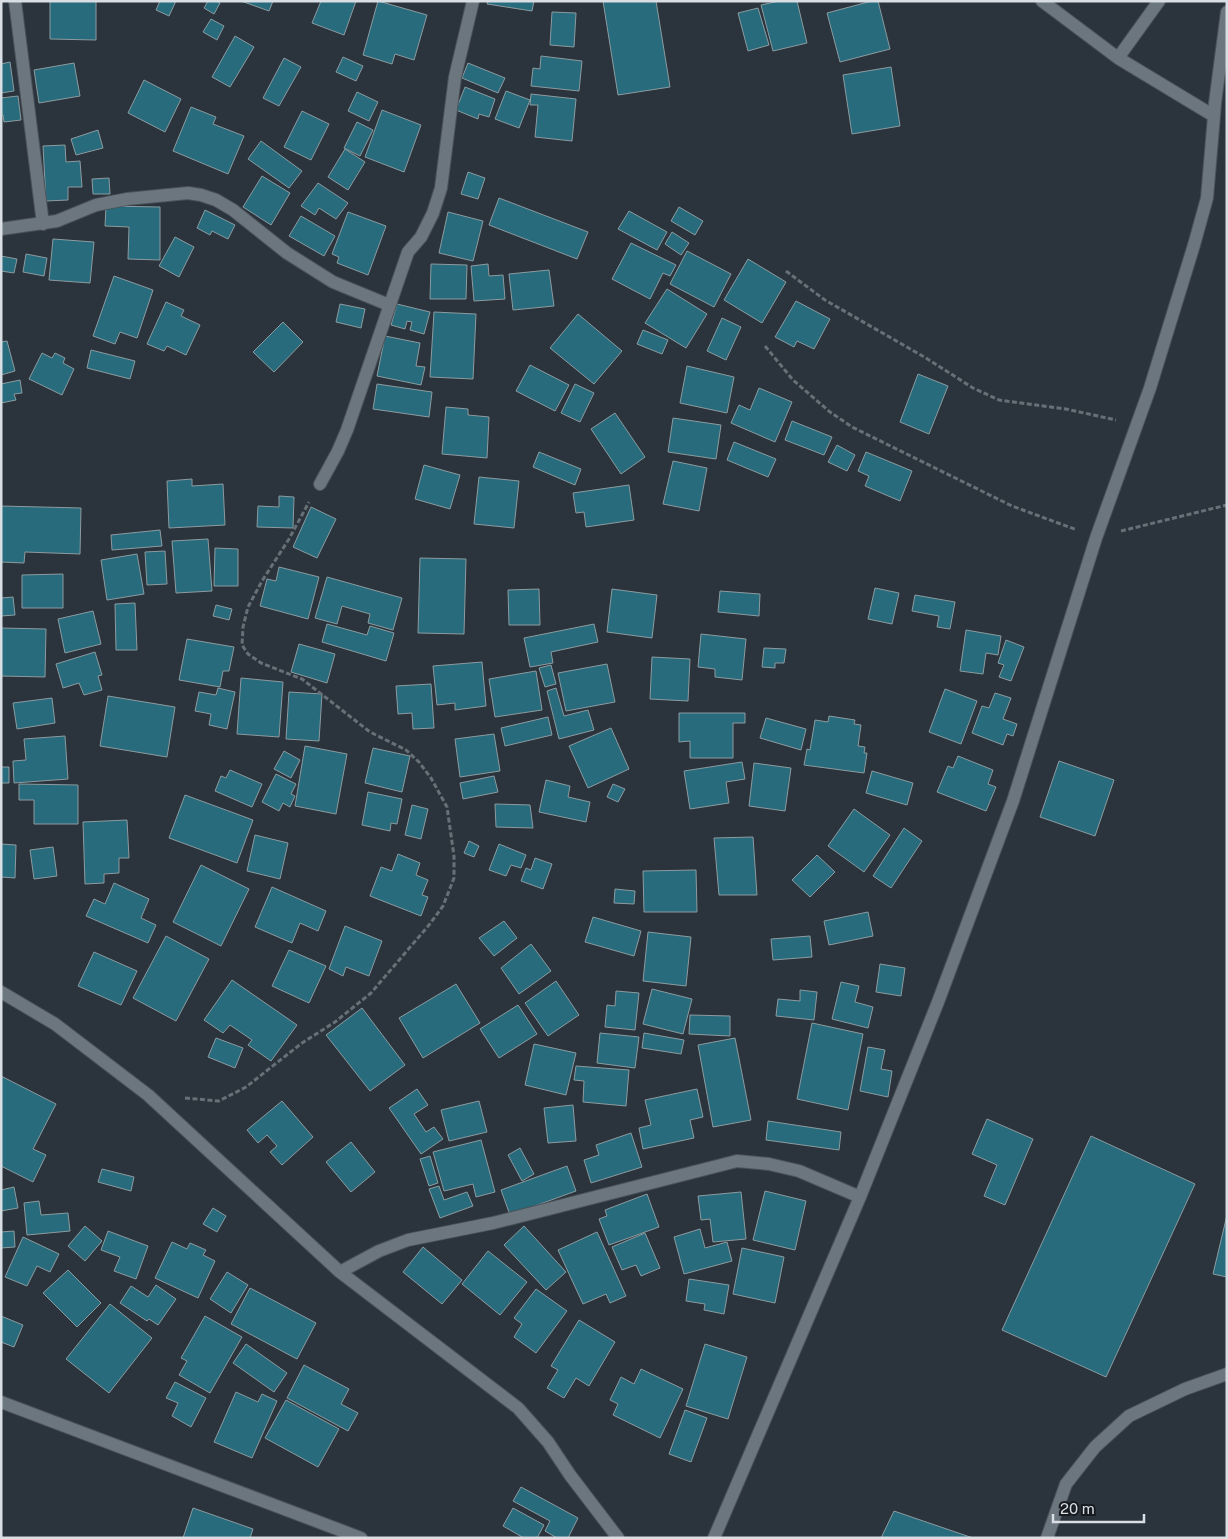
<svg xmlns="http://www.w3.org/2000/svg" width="1228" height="1539" viewBox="0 0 1228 1539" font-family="'Public Sans',sans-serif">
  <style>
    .building { fill: #286b7c; stroke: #8c9ba0 }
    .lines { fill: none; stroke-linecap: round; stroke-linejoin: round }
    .service-casing { stroke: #4b5259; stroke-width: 14 }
    .minor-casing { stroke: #4b5259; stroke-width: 14 }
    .tertiary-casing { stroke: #4b5259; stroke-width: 14 }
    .path { stroke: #687077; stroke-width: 3; stroke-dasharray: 5 2.5; stroke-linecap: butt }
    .service { stroke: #6c767f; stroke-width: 12 }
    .minor { stroke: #6c767f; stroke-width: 12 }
    .tertiary { stroke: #6c767f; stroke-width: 12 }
  </style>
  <rect width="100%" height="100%" fill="#2b343c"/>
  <path class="building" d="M50,1H96V40L50,39Z
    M160,1H176L169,16L156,10Z
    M208,1H216L220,3L214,14L204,8Z
    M241,1H273L269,11Z
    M321,1H356L344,35L312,23Z
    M378,1L427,15L414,60L395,54L392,64L363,55Z
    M488,1H534L532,11L487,4Z
    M603,1H656L670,87L618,95Z
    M779,1H797L807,43L773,51L761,5Z
    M872,1H878L890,49L840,62L827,13Z
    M758,8L769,45L748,51L738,13Z
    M552,12L576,13L574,47L550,45Z
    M211,19L224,26L217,40L203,32Z
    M235,36L254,47L230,87L212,77Z
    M541,56L582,61L579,91L531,86L533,68L540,69Z
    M343,57L363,66L356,81L336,72Z
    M284,58L301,67L279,106L263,98Z
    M10,62L14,91L1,93V64Z
    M74,63L80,96L39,103L34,70Z
    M468,63L505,78L498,93L462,78Z
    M891,67L900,126L852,134L843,75Z
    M144,80L181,99L165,132L128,113Z
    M465,87L495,99L489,117L479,114L478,119L456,110Z
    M506,91L530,100L519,128L495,119Z
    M357,92L378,102L369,121L348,111Z
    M531,94L576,99L572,141L535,137L538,105H530Z
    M18,96L21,120L4,122L3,115H1V98Z
    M191,107L216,117L213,124L244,136L228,174L173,151Z
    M382,110L421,125L404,172L365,157Z
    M302,111L329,124L311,160L284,147Z
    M357,122L373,130L360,156L344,148Z
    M98,130L103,148L76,155L71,139Z
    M261,141L302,171L289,188L248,159Z
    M65,145L66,162L80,161L82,187H68V200L46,201L43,146Z
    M345,149L365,162L348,190L328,177Z
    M468,172L485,178L478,199L461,194Z
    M262,176L290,193L271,225L243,207Z
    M109,178L110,194H93L92,179Z
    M318,183L348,203L336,219L319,208L315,215L301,206Z
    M499,198L588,232L577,259L489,225Z
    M106,206L160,207V260L128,259L129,227L105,226Z
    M679,207L703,221L695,235L671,221Z
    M205,210L235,225L228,239L212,231L210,235L197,228Z
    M629,211L667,232L657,250L618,229Z
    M348,212L386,226L368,275L337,263L339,257L332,254Z
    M448,212L483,221L473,261L439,253Z
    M301,216L335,236L324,256L289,236Z
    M672,232L689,243L681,255L665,244Z
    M175,237L194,247L179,277L159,266Z
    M53,239L94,242L90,283L49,280Z
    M631,243L676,265L670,276L663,273L650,299L612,279Z
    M687,251L731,274L714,307L670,284Z
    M26,254L47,258L44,276L23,272Z
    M1,256L17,259L14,273L1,271Z
    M748,259L786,282L762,323L724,300Z
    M431,264L467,265L466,299H430Z
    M488,264L489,276L503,275L505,299L474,301L471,266Z
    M549,270L554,306L513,310L509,274Z
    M114,276L153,290L137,338L120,332L115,344L93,336Z
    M667,289L707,314L686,348L645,323Z
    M796,301L830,319L814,349L797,341L794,347L775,337Z
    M166,302L184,310L181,316L200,325L186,355L167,346L164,351L147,344Z
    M340,304L365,309L361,328L336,322Z
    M397,304L430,312L424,334L410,330L412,322L407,321L405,329L391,325Z
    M434,312L476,314L473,379L430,377Z
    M578,314L622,351L594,384L550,348Z
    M722,318L741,327L726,360L707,351Z
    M283,322L303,342L274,372L253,352Z
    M643,330L668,340L662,354L637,344Z
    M385,336L420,343L416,366L425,367L421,385L377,376Z
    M7,341L15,371L1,375V342Z
    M91,350L135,361L130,379L87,368Z
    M42,353L52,358L55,353L65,358L63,363L74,369L62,395L29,379Z
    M530,365L569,385L555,411L516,391Z
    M687,366L734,377L727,413L680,403Z
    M918,374L948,386L929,434L900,422Z
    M20,380L22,393L14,394L16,400L1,403V384Z
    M377,384L432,392L429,417L373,409Z
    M575,384L594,393L580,422L561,413Z
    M759,388L792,402L775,442L731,423L739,405L750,410Z
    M446,407L468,409V415L489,417L487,458L442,454Z
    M615,413L645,457L621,474L591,429Z
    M673,418L721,425L716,459L668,452Z
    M792,421L832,437L824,455L785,440Z
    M734,442L776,459L768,477L727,460Z
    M837,445L855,455L847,471L828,462Z
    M539,452L581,469L575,485L533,467Z
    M866,452L912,471L900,501L865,486L869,476L858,471Z
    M673,461L707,468L699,511L663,504Z
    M424,465L460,475L450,509L415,499Z
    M479,477L519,481L514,528L474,524Z
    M192,479V486L223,484L225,525L169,528L167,481Z
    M629,485L634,520L586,527L584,512L576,513L573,493Z
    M279,496L294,497L293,528L257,527L258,506L279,507Z
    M1,506L81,508L80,554L25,552L24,563L1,562Z
    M311,507L336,519L317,558L293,547Z
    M160,530L162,546L112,550L111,535Z
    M208,539L212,591L176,593L172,541Z
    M215,548L238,549V586H214Z
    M165,551L167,584L147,585L145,552Z
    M137,554L144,594L107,600L101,560Z
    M420,558L466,559L464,634L418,633Z
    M279,567L319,577L308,619L260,606L267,579L276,581Z
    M63,574V608H22V575Z
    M327,577L402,598L393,630L368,623L370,614L342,606L337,624L315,618Z
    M875,588L899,593L892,624L868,619Z
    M539,589L540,625H509L508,590Z
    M612,589L657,595L652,638L607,632Z
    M720,591L760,594L759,616L718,612Z
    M915,595L955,602L950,629L937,627L939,616L912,611Z
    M13,597L15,615L1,616V598Z
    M135,603L137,650H116L115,604Z
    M216,605L232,609L229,620L213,616Z
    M93,611L101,644L65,653L58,619Z
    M327,624L367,635L370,626L394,633L386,661L322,642Z
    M594,624L598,642L551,652L553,663L530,667L524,638Z
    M1,628L46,629L45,677L1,676Z
    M966,630L1001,636L998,655L986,653L983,674L960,671Z
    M701,634L746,639L742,680L715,677V669L698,667Z
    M187,639L234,647L229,671H223L220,687L179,680Z
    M1006,640L1024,647L1011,681L999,677L1004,665L998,663Z
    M299,644L335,654L327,683L291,672Z
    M764,648L786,649L784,663H775V668L762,667Z
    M95,652L102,675L98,676L102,690L84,695L79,683L63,688L56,664Z
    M652,657L690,659L688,701L650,699Z
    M482,662L486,706L455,710V703L437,705L433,666Z
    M607,664L615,702L566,711L558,673Z
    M551,665L556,684L545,687L539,668Z
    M536,671L542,710L495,717L489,679Z
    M241,678L283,682L279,737L237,734Z
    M431,684L434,728L413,729L412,713L398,714L396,686Z
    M218,688L235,692L227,729L209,725L211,714L195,711L199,692L216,695Z
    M556,688L564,716L588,710L594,730L559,739L547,691Z
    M945,689L977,701L961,744L929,732Z
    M289,692L322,694L319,741L286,739Z
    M995,693L1011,698L1003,719L1017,724L1013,736L1007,734L1003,745L972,733L982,706L989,708Z
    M108,696L175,707L167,757L100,746Z
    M52,698L55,723L17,729L13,703Z
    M679,713H745V723H733V758H690V741L679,742Z
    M829,716L855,720L854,724L861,725L858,746L865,747L864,753H867L864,773L804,765L807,749L810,750L815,720L828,722Z
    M548,717L552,735L505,746L501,728Z
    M766,718L806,729L801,750L760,738Z
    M611,728L629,769L588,788L569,746Z
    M494,734L500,771L460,777L455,739Z
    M65,736L68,779L14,783L13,761L26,760L24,739Z
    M305,746L347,754L336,814L295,806Z
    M373,748L410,756L402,792L365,783Z
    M284,751L300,760L291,778L274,769Z
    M958,756L993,770L988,784L996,787L986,811L937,792L948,766L953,768Z
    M1059,761L1114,780L1095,836L1040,817Z
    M742,762L745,779L726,782L729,803L690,809L684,771Z
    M754,763L791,768L785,811L749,806Z
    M1,767H9V783H1Z
    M230,770L262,784L252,807L215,791L221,776L226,778Z
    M872,771L913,783L907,805L866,793Z
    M276,774L296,784L291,794L295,796L290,807L283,803L279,811L262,802Z
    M494,776L498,792L463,799L460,783Z
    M546,780L570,786L568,797L590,802L586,822L539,812Z
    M19,784L78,785V824H34V800H19Z
    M613,784L625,789L618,802L607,797Z
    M368,792L402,799L397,824L391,823L390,831L362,825Z
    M185,795L253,820L237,863L169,838Z
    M495,804L530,805L533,828L496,827Z
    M412,805L428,809L421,839L405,835Z
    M854,809L890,835L864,872L828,846Z
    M127,820L129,858H119V873L104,874V883L85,884L83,822Z
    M904,828L922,841L891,888L873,876Z
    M255,835L288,843L280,879L247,871Z
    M753,837L757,895H719L714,838Z
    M469,841L479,846L474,857L464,853Z
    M1,844L16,845L15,878L1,877Z
    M499,844L526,855L521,868L511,865L506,876L489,870Z
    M53,847L57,876L34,879L30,850Z
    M398,854L420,863L416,875L428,880L422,895L428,897L421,916L370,896L381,867L392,871Z
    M817,855L835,872L810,897L792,880Z
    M535,858L552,864L543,889L521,881L526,868L531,870Z
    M201,865L249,889L221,946L173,922Z
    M696,870L697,912H644L643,871Z
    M114,883L149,899L141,918L156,925L148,943L86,916L94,899L105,904Z
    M272,887L326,911L318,931L300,923L292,943L255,927Z
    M615,889L635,891L634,904L614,903Z
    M868,912L873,936L829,945L824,921Z
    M593,917L641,931L634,956L585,942Z
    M504,921L517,938L494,956L479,938Z
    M345,926L382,941L369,976L346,967L343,976L329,969Z
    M648,932L691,937L686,986L643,981Z
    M166,936L209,959L176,1021L133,998Z
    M810,936L812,957L773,960L771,939Z
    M531,944L551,971L519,994L501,968Z
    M289,950L326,966L309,1003L272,986Z
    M94,952L137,971L121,1005L78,986Z
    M880,964L905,968L901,996L876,992Z
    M232,980L297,1025L271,1061L248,1045L252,1040L230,1025L223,1033L204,1020Z
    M556,981L579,1015L548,1036L525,1003Z
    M841,982L859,986L855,1002L873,1007L868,1028L832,1019Z
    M456,984L480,1023L423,1058L399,1018Z
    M652,989L692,999L683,1034L643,1024Z
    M800,990L817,992L814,1020L776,1016L778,999L800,1001Z
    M616,991L639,993L635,1030L605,1027L607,1005L615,1006Z
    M518,1005L537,1034L499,1058L480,1029Z
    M362,1008L405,1065L370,1091L326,1035Z
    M690,1015L730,1016V1036L689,1034Z
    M812,1023L863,1034L848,1110L797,1099Z
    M600,1033L639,1037L635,1068L597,1063Z
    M644,1033L684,1040L681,1054L642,1048Z
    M216,1038L243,1048L235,1068L208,1057Z
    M735,1038L751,1120L713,1127L698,1045Z
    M534,1044L576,1053L566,1095L525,1085Z
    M868,1047L885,1050L881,1069L892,1071L888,1097L860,1091Z
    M576,1066L629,1070L626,1106L583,1102L584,1081L574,1080Z
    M1,1076L56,1104L33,1149L46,1155L33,1182L1,1166Z
    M417,1089L428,1105L414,1114L426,1132L434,1127L443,1139L421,1154L389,1108Z
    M697,1089L703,1117L690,1120L694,1138L643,1149L639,1128L651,1125L645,1100Z
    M282,1101L313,1137L282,1165L270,1152L277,1146L267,1135L258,1143L247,1130Z
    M479,1101L487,1132L449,1141L441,1110Z
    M573,1105L576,1141L548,1143L544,1108Z
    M987,1119L1033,1139L1005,1205L984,1196L997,1165L972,1154Z
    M768,1121L841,1132L839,1150L766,1140Z
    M631,1133L642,1167L591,1183L584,1160L599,1155L596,1145Z
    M1091,1136L1195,1184L1106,1377L1002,1330Z
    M481,1140L495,1192L476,1197L473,1184L444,1191L433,1152Z
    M351,1142L375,1172L351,1192L326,1162Z
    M520,1148L534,1174L522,1181L508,1155Z
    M430,1156L438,1183L429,1186L420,1159Z
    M567,1166L576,1191L510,1215L501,1190Z
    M102,1169L134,1177L131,1191L98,1182Z
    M439,1186L444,1200L467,1192L473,1206L440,1218L429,1189Z
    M14,1187L18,1208L1,1211V1190Z
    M765,1191L806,1201L795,1250L753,1240Z
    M741,1192L746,1239L713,1242L710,1219L701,1220L698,1196Z
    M647,1194L659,1227L609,1245L599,1219L607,1216L605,1210Z
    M39,1201L41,1215L68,1213L70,1231L27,1235L24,1203Z
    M213,1208L226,1216L217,1232L203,1224Z
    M1227,1215V1277L1213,1274Z
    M85,1226L102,1241L85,1261L68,1246Z
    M524,1226L566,1272L546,1290L504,1245Z
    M700,1229L705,1248L727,1242L732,1261L684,1274L674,1237Z
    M14,1231L15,1247L1,1248V1232Z
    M108,1231L148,1246L136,1279L114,1271L120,1257L101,1250Z
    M597,1232L626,1296L610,1303L606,1294L583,1304L558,1250Z
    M645,1233L660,1268L641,1276L636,1265L622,1270L612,1247Z
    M23,1237L59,1254L50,1272L37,1266L27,1286L5,1277Z
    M172,1242L187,1249L190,1243L206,1250L203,1255L215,1261L198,1298L155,1278Z
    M423,1247L462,1280L442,1304L403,1272Z
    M742,1248L784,1257L775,1303L733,1294Z
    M488,1251L527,1282L500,1315L462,1284Z
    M68,1270L101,1303L77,1327L43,1293Z
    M227,1272L248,1285L231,1313L210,1299Z
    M689,1279L729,1285L724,1314L704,1310L705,1304L686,1301Z
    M156,1285L176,1299L158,1325L149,1319L147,1321L120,1303L131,1286L148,1297Z
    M250,1288L316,1323L297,1359L231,1324Z
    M536,1289L567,1311L536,1353L514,1337L522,1324L514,1318Z
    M110,1304L152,1338L109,1393L66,1359Z
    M1,1316L23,1325L14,1347L1,1342Z
    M205,1316L242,1337L210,1393L179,1375L187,1361L181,1358Z
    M579,1320L615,1342L589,1386L576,1378L564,1398L547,1388L558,1370L551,1366Z
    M246,1344L287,1373L274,1392L233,1363Z
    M705,1344L747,1357L728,1419L686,1406Z
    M304,1365L349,1389L341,1404L358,1413L348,1431L287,1398Z
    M641,1369L683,1389L660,1438L613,1415L618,1404L610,1400L621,1377L634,1384Z
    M175,1382L206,1398L191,1427L172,1416L178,1403L166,1398Z
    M236,1392L258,1402L262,1394L277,1401L252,1458L214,1442Z
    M286,1400L339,1429L318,1467L265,1438Z
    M685,1410L707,1418L691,1462L669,1454Z
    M521,1487L578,1518L568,1538H557L545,1531L550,1521L513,1501Z
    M193,1508L253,1529L250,1538H183Z
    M513,1508L544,1525L537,1538H524L503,1526Z
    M894,1511L973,1538H881Z"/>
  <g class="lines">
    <g class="service-casing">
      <path id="service" d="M1047,1538L1066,1484L1095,1447L1129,1416L1185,1389L1227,1374"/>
    </g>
    <g class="minor-casing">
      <path id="minor" d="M15,1L43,224
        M1118,58L1159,1
        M1214,116L1215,103L1227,12
        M1,229L57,221L96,205L127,199L188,193L201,195L216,200L233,210L287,253L333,282L389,305
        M320,484L338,451L347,430L408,252L421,237L433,213L441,188L455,77L473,1
        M1,992L55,1024L148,1095L340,1272L518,1408L548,1442L570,1475L618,1538
        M340,1272L379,1251L408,1240L493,1223L737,1161L769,1164L799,1171L860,1197
        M714,1538L860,1197L938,1002L1013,801L1096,538L1150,388L1194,245L1207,198L1214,116L1118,58L1042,1"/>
    </g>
    <g class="tertiary-casing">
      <path id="tertiary" d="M1,1402L361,1538"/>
    </g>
    <path class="path" d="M786,271L825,300L926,358L973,388L999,400L1066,409L1116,420
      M765,346L793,380L830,412L852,427L1012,506L1077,530
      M1121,531L1227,505
      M185,1098L219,1101L246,1087L302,1043L335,1022L371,993L429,925L443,906L454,878V856L447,807L431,778L419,762L406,750L370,732L302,679L261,663L248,654L242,645L243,627L248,607L262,581L289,539L309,502"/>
    <use href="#service" class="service"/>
    <use href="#minor" class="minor"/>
    <use href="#tertiary" class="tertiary"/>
  </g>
  <rect width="1228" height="1539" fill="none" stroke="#d8dee3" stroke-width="5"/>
  <path d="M1053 1514v8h91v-8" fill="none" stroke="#d8dee3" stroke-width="2.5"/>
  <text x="1060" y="1514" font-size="15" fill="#d8dee3" stroke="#171b1f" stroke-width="4" paint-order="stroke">20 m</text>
</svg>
